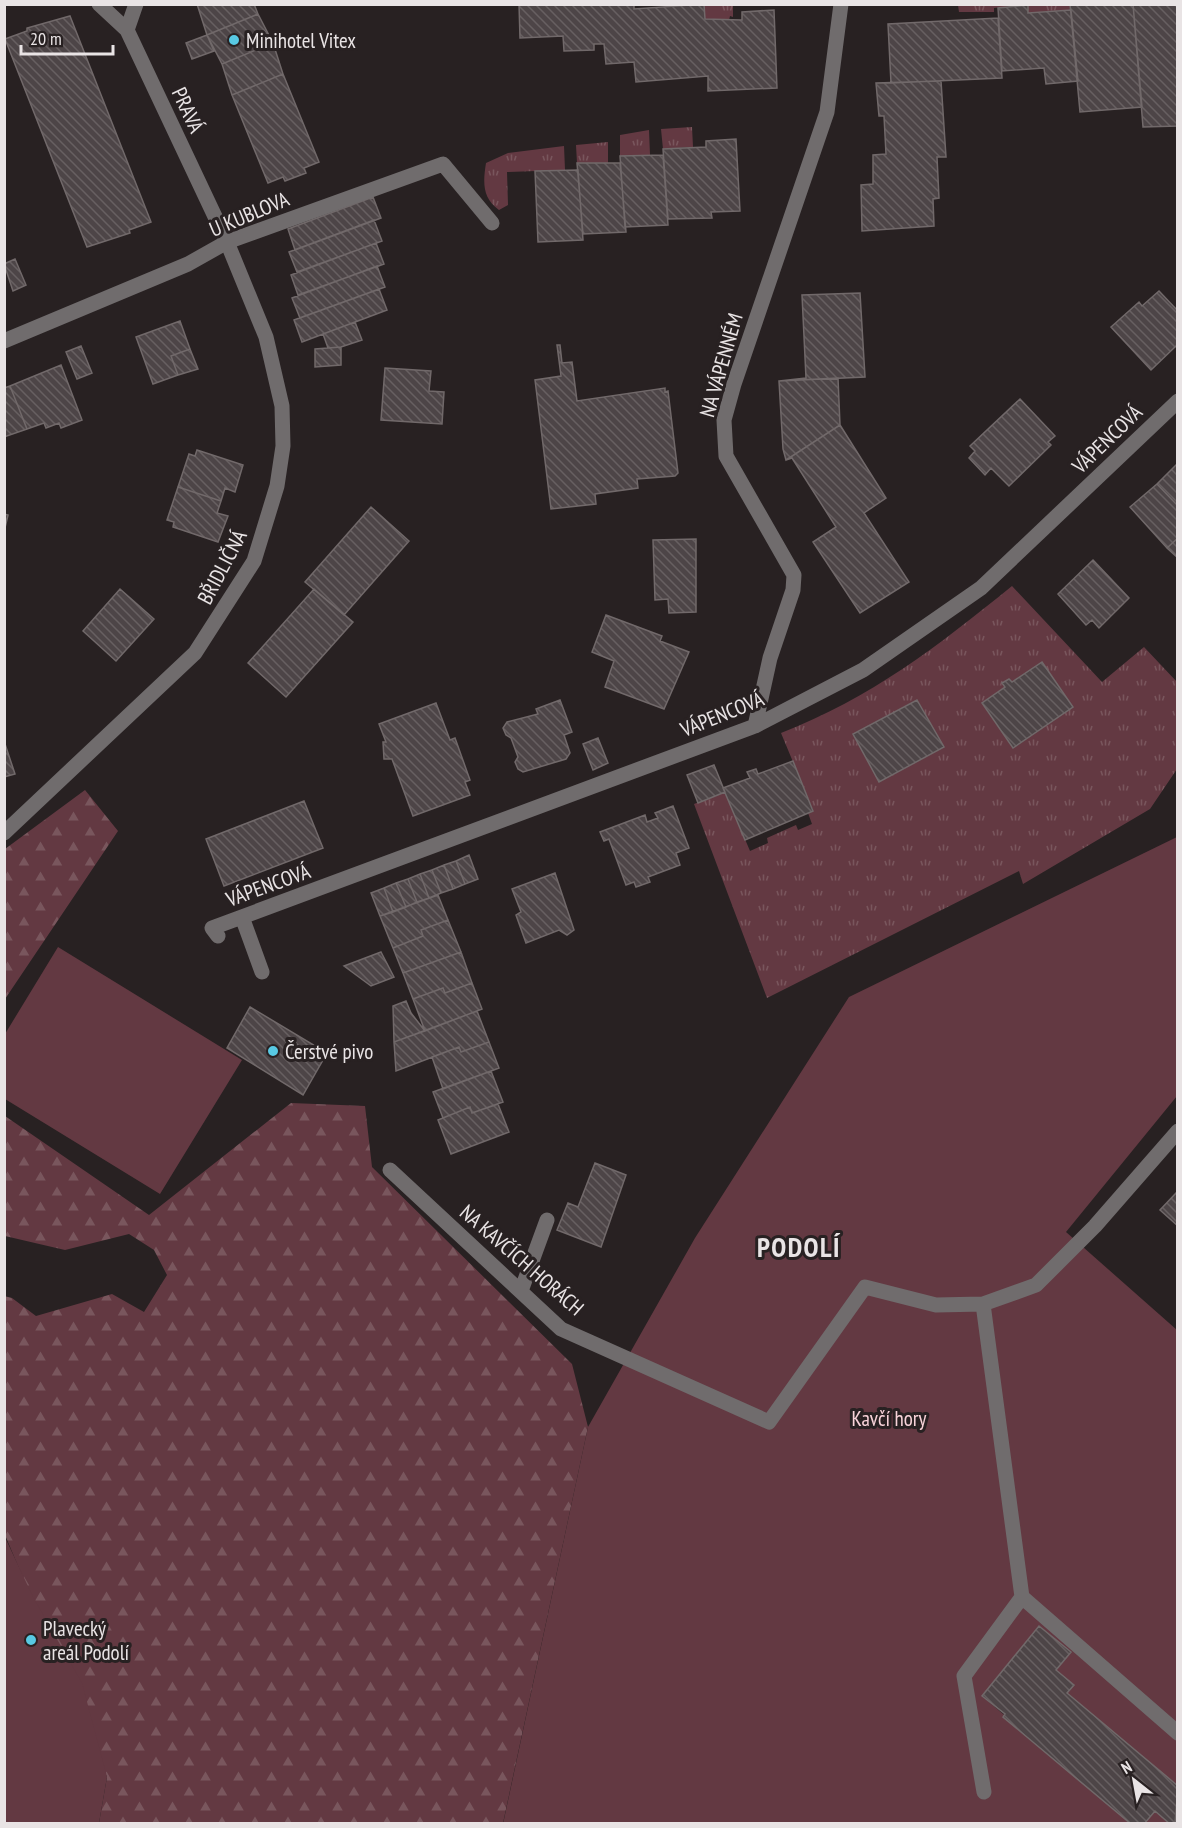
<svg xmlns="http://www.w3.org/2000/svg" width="1182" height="1828" viewBox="0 0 1182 1828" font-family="'PT Sans Narrow',sans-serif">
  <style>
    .grass { fill: url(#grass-tufts); fill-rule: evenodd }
    .forest { fill: url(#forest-firs) }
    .park { fill: #633942 }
    .building { fill: url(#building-back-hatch); stroke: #71696a; stroke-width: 1.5 }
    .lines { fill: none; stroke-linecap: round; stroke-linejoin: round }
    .minor { stroke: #706c6d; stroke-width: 15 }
    .poi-dot { fill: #58c9e3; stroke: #282122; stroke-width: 2 }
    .labels { text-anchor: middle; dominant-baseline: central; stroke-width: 6; stroke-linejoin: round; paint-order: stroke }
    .poi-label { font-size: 21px; fill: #e9e4e5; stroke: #282122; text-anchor: start }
    .street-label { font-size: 21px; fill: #e9e4e5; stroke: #282122 }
    .park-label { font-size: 21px; fill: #f8d3d9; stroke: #282122 }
    .district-label { font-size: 27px; font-weight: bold; letter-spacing: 1.5px; fill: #e9e4e5; stroke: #282122 }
  </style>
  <defs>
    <pattern id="grass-tufts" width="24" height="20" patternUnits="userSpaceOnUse" patternTransform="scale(1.5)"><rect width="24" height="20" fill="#633942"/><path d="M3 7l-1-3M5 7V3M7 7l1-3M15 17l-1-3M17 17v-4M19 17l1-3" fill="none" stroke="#79565d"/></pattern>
    <pattern id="forest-firs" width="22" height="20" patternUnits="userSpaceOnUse" patternTransform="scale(1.5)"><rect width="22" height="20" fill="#633942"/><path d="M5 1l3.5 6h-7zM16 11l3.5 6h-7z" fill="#79565d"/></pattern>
    <pattern id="building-back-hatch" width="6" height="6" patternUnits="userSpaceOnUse" patternTransform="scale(1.5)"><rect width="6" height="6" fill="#4d4547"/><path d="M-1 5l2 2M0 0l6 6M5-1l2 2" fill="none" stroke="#676061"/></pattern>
  </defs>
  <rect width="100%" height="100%" fill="#282122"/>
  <path class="grass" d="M1070,4L1071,10L1028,13L1027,5L994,8V12H959L958,5Z
    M704,5H733V17L730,16L729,20L705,19Z
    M692,127L693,147L663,149L661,129Z
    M649,130L650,155L620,156V135Z
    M608,142V163H577L576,145Z
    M564,146L565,170L507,172L508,205L499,210C482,198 483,182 486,163L508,153Z
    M1012,586L1102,682L1144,647L1177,682V769L1150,809L1023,884L1019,871L767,998L694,804L725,792L750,851L768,843L767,838L796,825L798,830L812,824L808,813L813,810L781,733C871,698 938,646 1012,586ZM1009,679L1012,682L1073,707L1013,748L982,703L1005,687L1003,683ZM917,700L944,747L853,734Z"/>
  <path class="forest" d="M85,790L118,831L5,999V849Z
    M291,1103L365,1106L372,1167L572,1364L588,1427L503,1823H99L107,1777L5,1535L4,1296L12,1298L36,1316L112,1294L144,1312L167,1275L154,1250L129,1234L65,1250L5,1236V1116L149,1215Z"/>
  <path class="park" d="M1177,837V1096L1066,1232L1177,1330V1786L1067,1693L1073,1685L1056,1670L1071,1652L1039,1626L982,1696L1131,1823L503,1824L588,1427L695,1238L849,997Z
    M58,947L242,1060L160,1194L5,1099V1034Z
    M4,1535L33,1597L82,1683L107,1777L99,1823H5Z
    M1155,1811L1170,1824H1144Z"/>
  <path class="building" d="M197,4H254L258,14L207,35Z
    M519,4H634V9L704,4L705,19L742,20V12L774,10L777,88L708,91V76L636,82L634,62L606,64L604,44H594V50L564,51L563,36L520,38Z
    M1070,4H1133L1142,107L1080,112Z
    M1133,4H1178V126L1143,127Z
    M1028,5V13L1071,10L1078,81L1046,84L1044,68L1002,71L998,8Z
    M258,14L273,43L222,64L207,35Z
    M70,16L151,222L129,230L130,233L87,247L5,39L27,31V28Z
    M998,18L1002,78L891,83L888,24Z
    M207,35L214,51L192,59L186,43Z
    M273,43L283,74L232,95L222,64Z
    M283,74L319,162L304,168L306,173L285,181L283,177L268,183L232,95Z
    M941,81L946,157H937L939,198L933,199L934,226L862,231L861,185L873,184V155L886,154L884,116H879L876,83Z
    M736,139L740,211L711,212L712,218L668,219L663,149L706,147V141Z
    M663,155L668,225L625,227L620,156Z
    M577,163H620L626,232L583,234Z
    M578,170L583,240L538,242L535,171Z
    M373,197L381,218L295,250L288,229Z
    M374,220L382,241L297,272L289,252Z
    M376,243L384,264L298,295L291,275Z
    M15,259L26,285L13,291L4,264Z
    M377,266L385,287L300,318L292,298Z
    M379,289L387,310L302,342L294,320Z
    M1159,291L1178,311V348L1176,346L1151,370L1111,327L1139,302L1142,306Z
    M860,293L865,377L779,381L806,378L802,295Z
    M180,321L190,349L171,356L178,375L153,384L136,337Z
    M355,322L362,340L341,347L328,348L323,334Z
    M557,345H560L562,363L572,362L577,401L665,388V392L668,391L678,473L675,476L637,479L638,488L595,494L596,504L551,509L535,380L561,376Z
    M81,346L92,373L77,379L66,352Z
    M341,347V365L315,367V349Z
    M190,349L198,369L178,375L171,356Z
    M61,365L82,420L61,428L59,423L46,428L44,423L27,429L10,386Z
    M385,368L431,371L429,391L444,392L442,424L381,420Z
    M838,378L840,425L786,460L783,449L779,381Z
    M10,386L27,429L4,437V388Z
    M1020,399L1055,436L1048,442L1051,445L1009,486L991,468L985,475L969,458L975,451L970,446Z
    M840,425L886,498L864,513L909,582L860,613L813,542L836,527L792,458L786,460Z
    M197,450L243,465L235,492L225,488L221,501L178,487L189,454L195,456Z
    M1178,463V506L1157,484Z
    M1157,484L1178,506V538L1167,548L1130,507Z
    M178,487L221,501L217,513L228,516L218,542L173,527L174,522L167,520Z
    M371,507L409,541L344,615L305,582Z
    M4,514L8,515L4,532Z
    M1178,538V558L1167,548Z
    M696,539V612L669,613L668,599L655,600L653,540Z
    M1093,560L1129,598L1099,628L1092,620L1086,625L1058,594Z
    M120,589L154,619L116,661L83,631Z
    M314,589L353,622L286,697L248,663Z
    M606,615L662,636L660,641L689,652L664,709L605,687L614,661L592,652Z
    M1042,662L1073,707L1013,748L982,703L1005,687L1002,683L1009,679L1012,682Z
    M560,700L572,732L564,735L570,753L566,759L523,772L518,769L515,762L518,757L511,738L506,735L503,728L507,722L538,714L536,709Z
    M917,700L944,747L879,782L853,734Z
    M436,703L450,740L455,738L470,780L465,782L470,795L413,816L392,759H384L383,742H386L379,724Z
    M598,738L608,763L593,770L583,744Z
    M4,741L15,774L4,777Z
    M793,761L813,811L745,840L723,788L750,778L747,772L756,769L758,774Z
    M714,765L725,792L698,803L687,775Z
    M304,801L323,848L224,886L206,839Z
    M673,806L689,848L676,853L680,865L648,877L650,882L636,887L634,882L626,885L609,839L604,841L600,832L645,815L647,822L658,818L655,813Z
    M469,855L478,879L465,884L456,861Z
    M456,861L465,884L453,889L444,865Z
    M444,865L453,889L441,893L432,870Z
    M432,870L441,893L429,898L420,874Z
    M555,873L574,930L567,935L559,930L526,943L516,915L521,912L512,889Z
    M420,874L429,898L417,902L408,879Z
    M408,879L417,902L406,907L396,883Z
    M396,883L406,907L393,912L384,888Z
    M384,888L393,912L380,916L371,893Z
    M438,895L448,920L421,930L423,936L393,948L380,916Z
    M448,920L461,952L403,973L393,948L423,936L421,930Z
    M381,952L394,977L371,986L344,966Z
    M461,952L472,983L445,993L443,988L413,999L403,973Z
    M472,983L482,1009L425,1031L413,999L443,988L445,993Z
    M406,1001L411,1013L425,1031L394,1042L393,1006Z
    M250,1007L327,1053L303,1095L227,1048Z
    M477,1011L489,1042L461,1052L459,1047L396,1071L394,1042Z
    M489,1042L499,1068L443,1089L432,1057L459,1047L461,1052Z
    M491,1071L503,1102L472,1113L470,1107L443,1118L433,1092Z
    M498,1104L509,1132L451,1154L438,1120L470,1107L472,1113Z
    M595,1163L626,1175L601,1247L557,1230L568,1203L578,1207Z
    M1178,1191V1226L1160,1210Z
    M1039,1626L1071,1652L1056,1670L1074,1685L1067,1693L1178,1786L1175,1824H1170L1155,1811L1144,1824H1131L1003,1717L1005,1714L982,1696Z"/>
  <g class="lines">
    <path class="minor" d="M127,30L136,4
      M4,341L188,264L227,242L443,164L492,223
      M755,726L770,658L793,590L794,575L726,456L724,420L734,384L827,112L841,4
      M4,833L195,653L254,561L277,486L283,446L282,406L266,337L227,242L127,30L99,4
      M242,917L262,972
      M218,936L212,928L755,726L863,670L981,588L1178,401
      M390,1170L561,1329L769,1422L865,1287L936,1305L983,1304L1036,1285L1095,1226L1178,1131
      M521,1291L547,1220
      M983,1304L1022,1597L964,1676L984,1792
      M1022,1597L1178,1733"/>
  </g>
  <g class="poi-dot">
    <circle cx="234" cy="40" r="6"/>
    <circle cx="273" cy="1051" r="6"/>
    <circle cx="31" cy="1640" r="6"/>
  </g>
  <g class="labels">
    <g class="poi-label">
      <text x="246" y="40">Minihotel Vitex</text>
      <text x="285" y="1051">Čerstvé pivo</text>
      <text x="43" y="1628">Plavecký<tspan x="43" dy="24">areál Podolí</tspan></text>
    </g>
    <g class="street-label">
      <text transform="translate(188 110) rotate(65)">PRAVÁ</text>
      <text transform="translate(249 214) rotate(-23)">U KUBLOVA</text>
      <text transform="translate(721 365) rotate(-74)">NA VÁPENNÉM</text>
      <text transform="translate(1107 439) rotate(-44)">VÁPENCOVÁ</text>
      <text transform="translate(222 567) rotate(-62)">BŘIDLIČNÁ</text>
      <text transform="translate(722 714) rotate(-22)">VÁPENCOVÁ</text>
      <text transform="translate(268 885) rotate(-20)">VÁPENCOVÁ</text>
      <text transform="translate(522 1260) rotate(41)">NA KAVČÍCH HORÁCH</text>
    </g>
    <g class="park-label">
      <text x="889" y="1418">Kavčí hory</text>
    </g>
    <g class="district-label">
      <text x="799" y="1247">PODOLÍ</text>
    </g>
  </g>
  <rect width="1182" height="1828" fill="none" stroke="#e9e4e5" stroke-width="12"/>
  <g transform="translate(1134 1780) rotate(329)" stroke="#282122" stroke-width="4.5" paint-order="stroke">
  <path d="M0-4.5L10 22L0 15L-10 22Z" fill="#e9e4e5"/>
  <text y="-9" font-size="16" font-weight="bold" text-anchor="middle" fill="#e9e4e5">N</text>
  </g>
  <path d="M21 45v9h92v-9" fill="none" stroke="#e9e4e5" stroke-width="3"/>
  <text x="30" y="45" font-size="18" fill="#e9e4e5" stroke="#282122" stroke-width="4.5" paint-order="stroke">20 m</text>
</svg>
